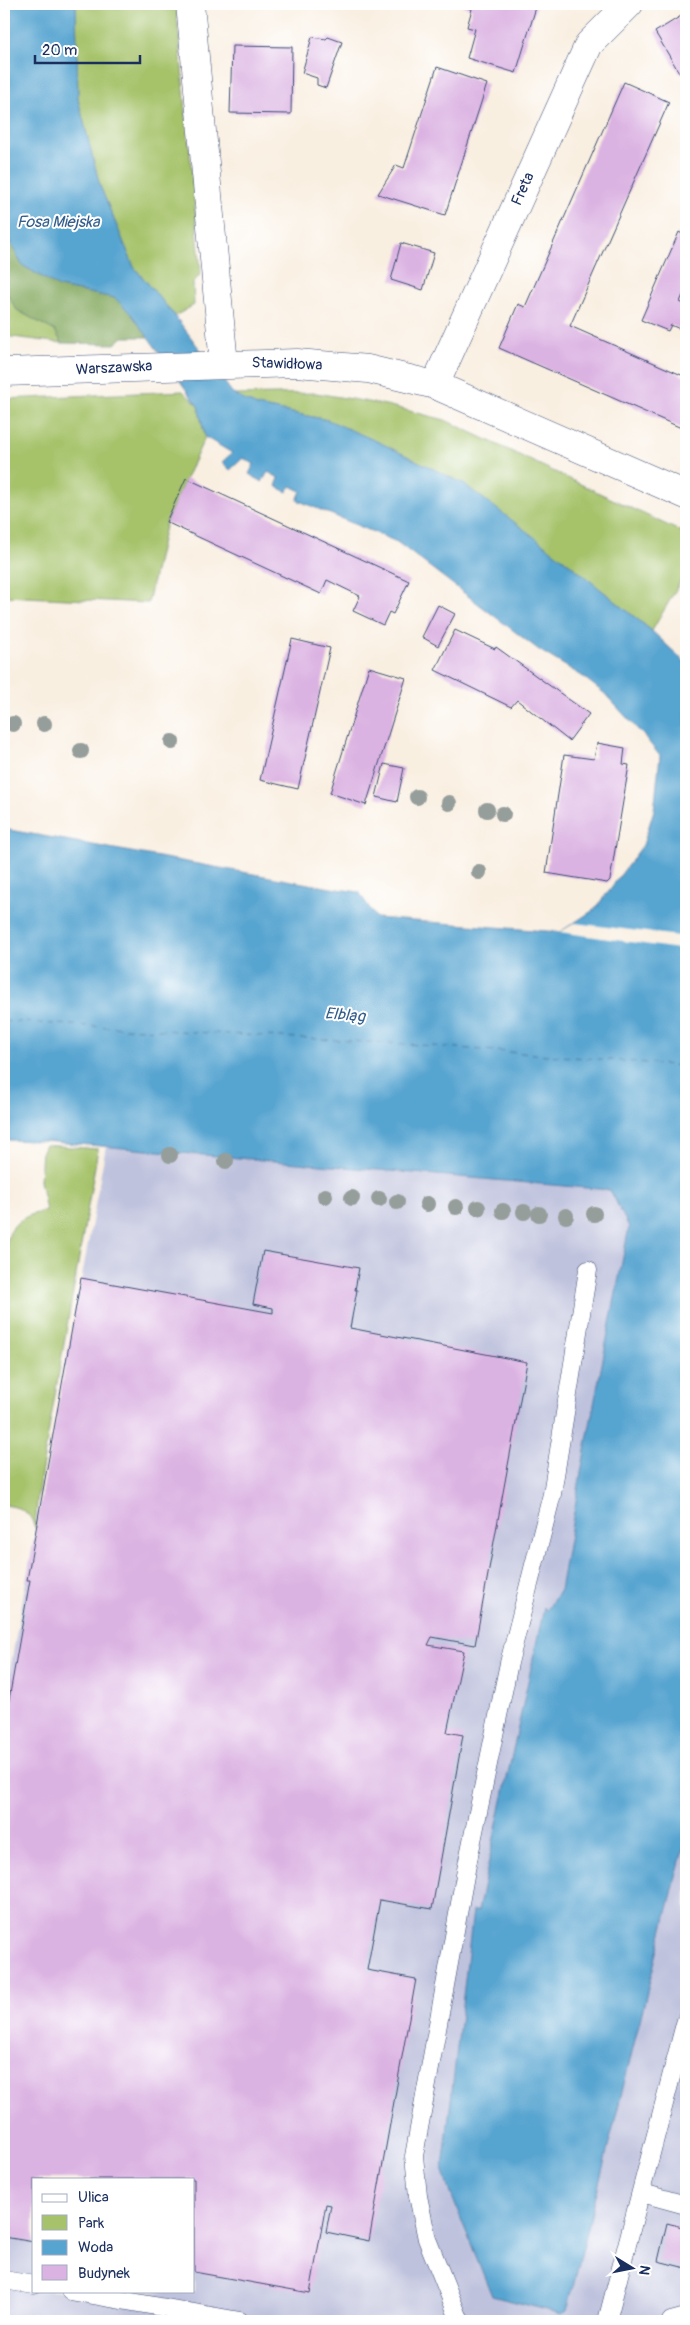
<svg xmlns="http://www.w3.org/2000/svg" width="690" height="2325" viewBox="0 0 690 2325" font-family="Pangolin,sans-serif">
  <style>
    .industrial { fill: #bfc2dd; fill-rule: evenodd }
    .green { fill: #a6c36b; stroke: #607964 }
    .forest { fill: #84a95f; stroke: #506c5e }
    .water { fill: #57a4d0; stroke: #396a97 }
    .pier { fill: #f9efe1 }
    .lines { fill: none; stroke-linecap: round; stroke-linejoin: round }
    .ferry { stroke: #335e8c; stroke-width: 1; stroke-dasharray: 6 5; stroke-linecap: butt }
    .building { fill: #dbb3e2 }
    .lane-casing { stroke: #3c4c72; stroke-width: 19 }
    .street-casing { stroke: #3c4c72; stroke-width: 29 }
    .secondary-casing { stroke: #3c4c72; stroke-width: 29 }
    .lane { stroke: #fff; stroke-width: 18 }
    .street { stroke: #fff; stroke-width: 28 }
    .secondary { stroke: #fff; stroke-width: 28 }
    .tree { fill: #969e9b }
    .labels { text-anchor: middle; dominant-baseline: central; stroke-width: 4; stroke-linejoin: round; paint-order: stroke }
    .street-label { font-size: 15px; fill: #1b2f5e; stroke: #fff }
    .water-label { font-size: 16px; font-style: italic; fill: #335e8c; stroke: #fff }
  </style>
  <rect width="100%" height="100%" fill="#fff"/>
  <filter id="ink" filterUnits="userSpaceOnUse"><feTurbulence type="fractalNoise" baseFrequency=".02" numOctaves="2"/><feDisplacementMap in="SourceGraphic" scale="10" xChannelSelector="R" yChannelSelector="G"/><feConvolveMatrix kernelMatrix="1 2 1 2 8 2 1 2 1" color-interpolation-filters="sRGB"/></filter>
  <filter id="wash" filterUnits="userSpaceOnUse"><feTurbulence type="fractalNoise" baseFrequency=".0096" numOctaves="4" result="noise"/><feDisplacementMap in="SourceGraphic" scale="20" xChannelSelector="R" yChannelSelector="G"/><feGaussianBlur stdDeviation="1.12" result="paint"/><feColorMatrix in="noise" values="0 0 0 0 0 0 0 0 0 0 0 0 0 0 0 0 0 1.4 0 .05"/><feComposite in="paint" operator="in"/></filter>
  <g filter="url(#wash)">
    <rect width="100%" height="100%" fill="#f9efe1"/>
    <path class="industrial" d="M106,1146L610,1190L629,1227L586,1445L560,1590L547,1610L544,1608L478,1911H473L443,2168L451,2194L492,2296L567,2311L686,1837V2321H4V1702ZM34,2179H194V2291H34Z"/>
    <path class="green" d="M76,4H176L201,273L193,283L194,305L175,316L134,267L100,186L78,99Z
      M4,289L17,310L55,331L62,343L4,336Z
      M183,391L198,406L205,437L166,522L148,603L4,596V399Z
      M316,393L386,405L445,420L686,534V572L652,631L562,558L328,420L257,406L234,395Z
      M45,1145L98,1149L38,1492L35,1528C30,1511 20,1507 4,1505V1268C6,1233 9,1218 46,1211L40,1181L42,1150H44Z"/>
    <path class="forest" d="M4,230L22,265L59,287L115,298L132,315L149,337H123L115,344L62,343L55,331L17,310L4,289Z"/>
    <path class="water" d="M4,4H76L78,99L100,186L134,267L175,316L234,395L257,406L328,420L381,443L464,484L562,558L652,631L686,663V1837L567,2311L562,2314L492,2296L451,2194L443,2168L473,1911H478L544,1608L547,1610L560,1590L586,1445L629,1227L610,1190L42,1141L4,1140V829L331,888L359,892L376,918L560,932L595,909L643,845L654,810L660,756L644,736L604,693L582,676L539,650L397,542L297,500L301,491L291,486L287,492L276,486L279,478L268,472L262,482L249,474L254,464L243,458L230,470L222,462L232,453L205,437L198,406L132,315L115,298L59,287L22,265L4,230Z"/>
    <path class="pier" d="M575,923L686,937V950L560,932Z"/>
    <g class="lines">
      <path class="ferry" d="M4,1021L420,1045L686,1066"/>
    </g>
    <g id="blocks">
      <path class="building" d="M457,4H537L516,73L467,58L475,29L467,27L472,9Z
        M686,13V70L680,74L655,32Z
        M312,37L326,39L328,37L342,42L326,88L317,85V78L302,73Z
        M232,46L292,47L291,114L230,113Z
        M437,67L487,84L445,215L378,194L396,165L404,168Z
        M624,82L669,102L570,326L686,377V430L499,348L518,304L525,307Z
        M679,232L686,236V288L680,302L686,305V332L671,325L668,331L641,320Z
        M401,243L434,253L423,290L391,280Z
        M186,478L409,581L393,614L389,612L383,625L353,611L360,596L327,580L321,594L166,522Z
        M438,605L455,614L438,646L422,637Z
        M455,630L495,649L496,647L589,714L569,741L517,700L511,707L435,670Z
        M292,639L330,648L298,789L260,780Z
        M369,667L406,678L366,805L330,793Z
        M597,743L625,748L623,764L629,765L610,880L607,883L546,873L564,755L594,759Z
        M384,764L404,768L397,802L376,797Z
        M263,1251L359,1268L355,1290H357L350,1328L527,1362L475,1645L432,1637L428,1645L464,1651L447,1732L463,1735L432,1909L380,1900L367,1970L416,1979L369,2241L326,2232L331,2205L326,2204L310,2293L194,2272V2179H34V2242L4,2237V1728L30,1580H27L81,1278L273,1313V1308L253,1304Z
        M667,2223L686,2228V2268L658,2261Z"/>
    </g>
  </g>
  <g filter="url(#ink)">
    <use href="#blocks" fill-opacity="0" stroke="#3c4c72" stroke-width="1"/>
    <g class="lines">
      <g class="lane-casing">
        <path id="lane" d="M642,2193L686,2205
          M4,2280L34,2285
          M70,2291L240,2321
          M460,2321L427,2239L418,2196L414,2156L466,1870L509,1663L552,1494L588,1270
          M607,2321L686,2020
          M671,2321L686,2317"/>
      </g>
      <g class="street-casing">
        <path id="street" d="M190,4L224,364
          M435,385L589,44L629,4"/>
      </g>
      <g class="secondary-casing">
        <path id="secondary" d="M4,372L297,363L368,369L435,385L686,495"/>
      </g>
      <use href="#lane" class="lane"/>
      <use href="#street" class="street"/>
      <use href="#secondary" class="secondary"/>
    </g>
    <g class="tree">
      <circle cx="13" cy="724" r="8"/>
      <circle cx="44" cy="724" r="8"/>
      <circle cx="172" cy="742" r="8"/>
      <circle cx="81" cy="751" r="8"/>
      <circle cx="417" cy="797" r="8"/>
      <circle cx="449" cy="803" r="8"/>
      <circle cx="487" cy="810" r="8"/>
      <circle cx="503" cy="814" r="8"/>
      <circle cx="479" cy="872" r="8"/>
      <circle cx="170" cy="1155" r="8"/>
      <circle cx="226" cy="1161" r="8"/>
      <circle cx="325" cy="1196" r="8"/>
      <circle cx="352" cy="1198" r="8"/>
      <circle cx="379" cy="1199" r="8"/>
      <circle cx="397" cy="1202" r="8"/>
      <circle cx="427" cy="1204" r="8"/>
      <circle cx="456" cy="1207" r="8"/>
      <circle cx="478" cy="1208" r="8"/>
      <circle cx="503" cy="1211" r="8"/>
      <circle cx="524" cy="1212" r="8"/>
      <circle cx="539" cy="1214" r="8"/>
      <circle cx="594" cy="1214" r="8"/>
      <circle cx="566" cy="1216" r="8"/>
    </g>
  </g>
  <g class="labels">
    <g class="street-label">
      <text transform="translate(523 189) rotate(-66)">Freta</text>
      <text transform="translate(287 364) rotate(2)">Stawidłowa</text>
      <text transform="translate(114 368) rotate(-3)">Warszawska</text>
    </g>
    <g class="water-label">
      <text x="58" y="222">Fosa Miejska</text>
      <text transform="translate(345 1015) rotate(5)">Elbląg</text>
    </g>
  </g>
  <rect width="690" height="2325" fill="none" stroke="#fff" stroke-width="20"/>
  <rect x="32" y="2178" width="162" height="115" fill="#ffffff" stroke="#a4acbf"/>
  <rect x="42" y="2194" width="25" height="8" fill="#ffffff" stroke="#a4acbf"/>
  <text x="78" y="2202" font-size="15" fill="#1b2f5e">Ulica</text>
  <rect x="42" y="2215" width="25" height="15" fill="#a6c36b" stroke="#a4acbf"/>
  <text x="78" y="2228" font-size="15" fill="#1b2f5e">Park</text>
  <rect x="42" y="2240" width="25" height="15" fill="#57a4d0" stroke="#a4acbf"/>
  <text x="78" y="2252" font-size="15" fill="#1b2f5e">Woda</text>
  <rect x="42" y="2265" width="25" height="15" fill="#dbb3e2" stroke="#a4acbf"/>
  <text x="78" y="2278" font-size="15" fill="#1b2f5e">Budynek</text>
  <g transform="translate(632 2268) rotate(100)" stroke="#ffffff" stroke-width="4" paint-order="stroke">
  <path d="M0-4L9 19L0 12L-9 19Z" fill="#1b2f5e"/>
  <text y="-8" font-size="14" font-weight="bold" text-anchor="middle" fill="#1b2f5e">N</text>
  </g>
  <path d="M35 55v8h105v-8" fill="none" stroke="#1b2f5e" stroke-width="2.5"/>
  <text x="42" y="55" font-size="15" fill="#1b2f5e" stroke="#ffffff" stroke-width="4" paint-order="stroke">20 m</text>
</svg>
